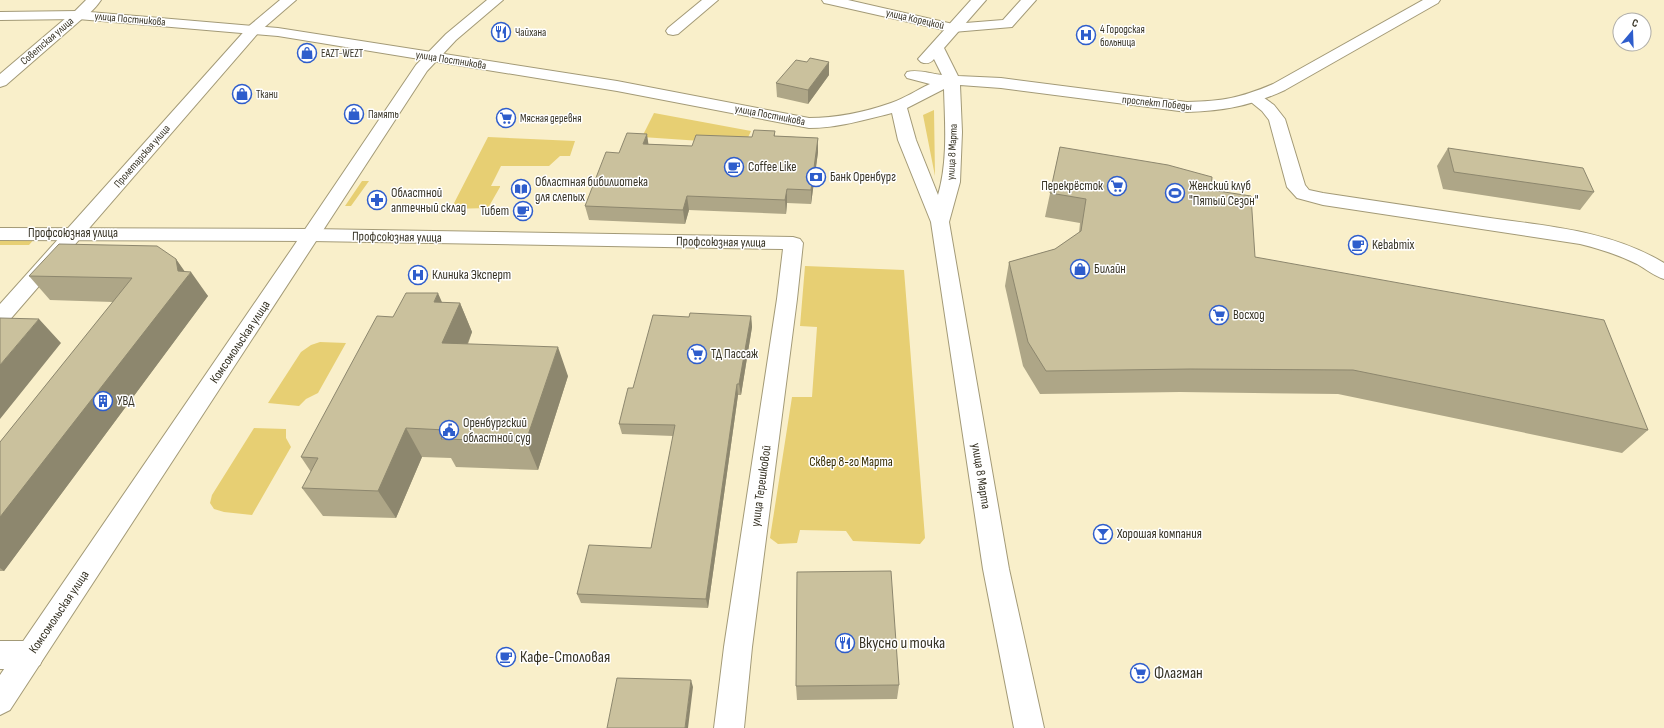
<svg xmlns="http://www.w3.org/2000/svg" width="1664" height="728" viewBox="0 0 1664 728" font-family="'Sofia Sans Condensed',sans-serif">
  <style>
    .green { fill: #e7cf73 }
    .lines { fill: none; stroke-linecap: round; stroke-linejoin: round }
    .street-casing { stroke: #a39a77; stroke-width: 2 }
    .secondary-casing { stroke: #a39a77; stroke-width: 2 }
    .primary-casing { stroke: #a39a77; stroke-width: 2 }
    .street { fill: #fff; fill-rule: evenodd }
    .secondary { fill: #fff; fill-rule: evenodd }
    .primary { fill: #fff; fill-rule: evenodd }
    .wall { fill: #aea687 }
    .shaded-wall { fill: #8d876e }
    .building { fill: #cac19d; stroke: #8d876e }
    .labels { text-anchor: middle; dominant-baseline: central; stroke-width: 3; stroke-linejoin: round; paint-order: stroke }
    .far-street-label { font-size: 11px; fill: #373325; stroke: #fff }
    .far-poi-label { font-size: 11px; fill: #373325; stroke: #fff; text-anchor: start }
    .poi-label { font-size: 13px; fill: #373325; stroke: #fff; text-anchor: start }
    .street-label { font-size: 13px; fill: #373325; stroke: #fff }
    .park-label { font-size: 13px; fill: #372d00; stroke: #fff }
    .near-poi-label { font-size: 16px; fill: #373325; stroke: #fff; text-anchor: start }
  </style>
  <rect width="100%" height="100%" fill="#f9efca"/>
  <path class="green" d="M934,110L935,176L923,115Z
    M654,113L751,131L745,144L642,137Z
    M488,137L575,141L570,156H560L549,166H501L491,186H500V187L488,208L451,209Z
    M362,181H369L351,206H345Z
    M0,237H36L29,245H0Z
    M805,266L904,270L925,538L920,544L853,541L846,531L800,530L797,543L778,544L770,538L792,397H812L817,327L800,326Z
    M320,342L346,343L318,393L306,399L299,406L268,403L301,352L311,345Z
    M254,428L286,429V438L291,447L252,515L224,512L214,509L210,503L212,495Z"/>
  <g class="lines">
    <g class="street-casing">
      <path id="street" d="M702,0H718L678,34L673,35L668,34L666,31L668,28Z
        M822,0H848L953,24L1003,20L1021,0H1036L1012,27L953,32L829,4L824,3Z
        M78,11L83,12L85,15L83,18L6,85L0,87V74L73,12Z
        M1254,93L1260,95L1274,105L1285,119L1305,185L1309,190L1323,193C1376,201 1429,209 1483,217C1544,226 1610,230 1664,263V279C1654,276 1646,269 1637,264C1619,255 1600,249 1580,244L1323,205L1297,198L1287,187L1269,120L1262,111L1246,98L1248,95Z
        M0,228L311,229L793,237L800,239L803,243L797,299L752,647L744,728H714L724,647L777,299L783,249L311,241L0,240Z
        M0,641H30L40,645L44,655L40,665L30,669H0Z"/>
    </g>
    <g class="secondary-casing">
      <path id="secondary" d="M86,0H101C95,9 84,21 73,18L71,15Z
        M280,0H296L259,32L7,323L0,325V304L249,26Z
        M487,0H503L456,40L427,71L10,710L0,715V675L291,250L416,65L446,34Z"/>
    </g>
    <g class="primary-casing">
      <path id="primary" d="M971,0H986L944,48L958,76L1001,78L1187,102C1223,101 1240,98 1273,84L1423,0H1440L1438,3L1285,90C1250,106 1225,111 1187,112L1001,88L960,85L962,132L960,182L949,222L1009,569L1044,728H1014L983,569L931,222L898,140L892,113C864,120 837,128 809,128L617,91L278,36L78,19L0,20V12L78,11L278,28L617,81L809,118C837,118 865,112 891,103C905,98 917,90 930,84L907,78L905,75L907,72C918,69 931,74 942,75L934,59C930,64 926,64 921,62L918,59ZM944,89C945,124 948,161 938,195L916,140L907,108Z"/>
    </g>
    <use href="#street" class="street"/>
    <use href="#secondary" class="secondary"/>
    <use href="#primary" class="primary"/>
  </g>
  <path class="wall" d="M807,62L829,75L808,104L777,97L776,83Z
    M775,131V136L818,138V152L811,204L787,203L786,214L689,210L685,224L589,220L585,206L619,153L649,144L692,146L752,137Z
    M1060,147L1211,190L1255,257L1648,430L1622,453L1338,394L1180,392L1040,394L1023,366L1005,286L1009,262L1055,249L1079,233L1080,223L1045,217Z
    M1448,148L1594,192L1580,210L1443,189L1437,166Z
    M176,259L184,272L208,296L4,571H0V442L113,302L50,300L29,276Z
    M442,303H460L472,332L468,344L568,376L538,470L456,467L451,458L422,457L396,518L323,516L302,488L311,472L301,457L393,317Z
    M751,316L752,327L741,395H738L708,608L581,603L577,594L651,548L673,436L622,434L619,424L633,388L689,317Z
    M899,685L897,699L797,700L796,686Z"/>
  <path class="shaded-wall" d="M829,62V75L808,104V90Z
    M647,134L649,148L643,144Z
    M818,138V152L811,204V190Z
    M787,189V203L786,214L785,200Z
    M687,196L689,210L685,224L683,210Z
    M176,259L188,276L191,272L208,296L4,571L0,568V517L178,271Z
    M438,293L451,323L434,302Z
    M460,303L472,332L456,372L442,343Z
    M751,316L752,327L741,395L739,384Z
    M39,319L61,343L0,419V365Z
    M558,347L568,376L538,470L526,441Z
    M737,384L738,395L708,608L706,599Z
    M406,428L422,457L396,518L378,491Z
    M691,680L693,687L688,728H685Z"/>
  <path class="building" d="M810,58L829,62L808,90L776,83L796,60L807,62Z
    M754,130L775,131L774,136L818,138L811,190L787,189L785,200L687,196L683,210L585,206L606,152L619,153L627,133L647,134L643,144L692,146L696,135L752,137Z
    M1060,147L1168,165L1212,177L1211,190L1251,196L1255,257L1604,320L1648,430L1353,370L1190,369L1046,371L1028,342L1009,262L1055,249L1081,231L1086,199L1050,193Z
    M1448,148L1583,168L1594,192L1454,172Z
    M59,244L157,246L176,259L178,271L191,272L0,517V442L132,278L29,276Z
    M406,293H438L434,302L460,303L442,343L558,347L526,441L441,439L445,430L406,428L378,491L302,488L318,458L301,457L377,316L393,317Z
    M690,313L751,316L739,384H737L706,599L577,594L589,545L651,548L675,425L619,424L628,388H633L653,315L689,317Z
    M0,318L39,319L0,365Z
    M891,571L899,685L796,686L797,572Z
    M617,678L691,680L685,728H607Z"/>
  <defs>
    <g id="restaurant-ring" transform="scale(1)"><circle r="9.5" fill="#fff" stroke="#2e5dcc" stroke-width="1.5"/><path d="M-5-6h1v4h1v-4h1v4h1v-4h1v5L-1.5 .5V6h-2V.5L-5-1ZM5-6V6H3V1.5H1.5Q1.5-4 5-6Z" fill="#2e5dcc"/></g>
    <g id="hospital-ring" transform="scale(1)"><circle r="9.5" fill="#fff" stroke="#2e5dcc" stroke-width="1.5"/><path d="M-5-5h3v3.5h4V-5h3V5h-3V1.5h-4V5h-3Z" fill="#2e5dcc"/></g>
    <g id="shop-ring" transform="scale(1)"><circle r="9.5" fill="#fff" stroke="#2e5dcc" stroke-width="1.5"/><path d="M-5-2.5h2.3a2.7 3.5 0 0 1 5.4 0H5L5.5 6h-11ZM-1.5-2.5h3a1.5 2.3 0 0 0-3 0Z" fill="#2e5dcc"/></g>
    <g id="supermarket-ring" transform="scale(1)"><circle r="9.5" fill="#fff" stroke="#2e5dcc" stroke-width="1.5"/><path d="M-6-5.5h2.5l.6 2H6L4.5 2H-2.5L-4.4-4H-6ZM-1.5 3.2a1.3 1.3 0 1 0 .1 0ZM3 3.2a1.3 1.3 0 1 0 .1 0Z" fill="#2e5dcc"/></g>
    <g id="cafe-ring" transform="scale(1)"><circle r="9.5" fill="#fff" stroke="#2e5dcc" stroke-width="1.5"/><path d="M-5.5-4.5H6V0H3Q3 3.5 0 3.5H-2.5Q-5.5 3.5-5.5 0ZM3-3.2v2h1.7v-2ZM-6 4.5H4V6H-6Z" fill="#2e5dcc"/></g>
    <g id="bank-ring" transform="scale(1)"><circle r="9.5" fill="#fff" stroke="#2e5dcc" stroke-width="1.5"/><path d="M-6-4H6V4H-6ZM0-2.3a2.3 2.3 0 1 0 0 4.6a2.3 2.3 0 1 0 0-4.6Z" fill="#2e5dcc"/></g>
    <g id="library-ring" transform="scale(1)"><circle r="9.5" fill="#fff" stroke="#2e5dcc" stroke-width="1.5"/><path d="M-6-4Q-3-5.5-.7-3.5V5Q-3 3-6 4ZM6-4Q3-5.5 .7-3.5V5Q3 3 6 4Z" fill="#2e5dcc"/></g>
    <g id="stadium-ring" transform="scale(1)"><circle r="9.5" fill="#fff" stroke="#2e5dcc" stroke-width="1.5"/><path d="M0-5a6.5 5 0 1 0 0 10a6.5 5 0 1 0 0-10ZM-3.5-1.8h7v3.6h-7Z" fill="#2e5dcc"/></g>
    <g id="pharmacy-ring" transform="scale(1)"><circle r="9.5" fill="#fff" stroke="#2e5dcc" stroke-width="1.5"/><path d="M-2-6h4v4h4v4h-4v4h-4v-4h-4v-4h4Z" fill="#2e5dcc"/></g>
    <g id="building-ring" transform="scale(1)"><circle r="9.5" fill="#fff" stroke="#2e5dcc" stroke-width="1.5"/><path d="M-4-6H4V6H1V3H-1V6H-4ZM-2.5-4.3h1.7v1.8h-1.7ZM.8-4.3h1.7v1.8H.8ZM-2.5-1h1.7V.8h-1.7ZM.8-1h1.7V.8H.8Z" fill="#2e5dcc"/></g>
    <g id="civic-ring" transform="scale(1)"><circle r="9.5" fill="#fff" stroke="#2e5dcc" stroke-width="1.5"/><path d="M-.6-6.5H3V-4.5H.6V-3L4-1V1h2V6H-6V1h2V-1L-.6-3ZM-1.2 2.5V6h2.4V2.5Z" fill="#2e5dcc"/></g>
    <g id="bar-ring" transform="scale(1)"><circle r="9.5" fill="#fff" stroke="#2e5dcc" stroke-width="1.5"/><path d="M-6-5H6L.8 .8V4.5H3.5V6h-7V4.5H-.8V.8Z" fill="#2e5dcc"/></g>
  </defs>
  <g fill-rule="evenodd">
    <use href="#restaurant-ring" x="501" y="32"/>
    <use href="#hospital-ring" x="1086" y="35"/>
    <use href="#shop-ring" x="307" y="53"/>
    <use href="#shop-ring" x="242" y="94"/>
    <use href="#shop-ring" x="354" y="114"/>
    <use href="#supermarket-ring" x="506" y="118"/>
    <use href="#cafe-ring" x="734" y="167"/>
    <use href="#bank-ring" x="816" y="177"/>
    <use href="#supermarket-ring" x="1117" y="186"/>
    <use href="#library-ring" x="521" y="189"/>
    <use href="#stadium-ring" x="1175" y="193"/>
    <use href="#pharmacy-ring" x="377" y="200"/>
    <use href="#cafe-ring" x="523" y="211"/>
    <use href="#cafe-ring" x="1358" y="245"/>
    <use href="#shop-ring" x="1080" y="269"/>
    <use href="#hospital-ring" x="418" y="275"/>
    <use href="#supermarket-ring" x="1219" y="315"/>
    <use href="#supermarket-ring" x="697" y="354"/>
    <use href="#building-ring" x="103" y="401"/>
    <use href="#civic-ring" x="449" y="430"/>
    <use href="#bar-ring" x="1103" y="534"/>
    <use href="#restaurant-ring" x="845" y="643"/>
    <use href="#cafe-ring" x="506" y="657"/>
    <use href="#supermarket-ring" x="1140" y="673"/>
  </g>
  <g class="labels">
    <g class="far-street-label">
      <text transform="translate(130 19) rotate(5)">улица Постникова</text>
      <text transform="translate(915 19) rotate(13)">улица Корецкой</text>
      <text transform="translate(47 41) rotate(-41)">Советская улица</text>
      <text transform="translate(451 60) rotate(9)">улица Постникова</text>
      <text transform="translate(1157 103) rotate(6)">проспект Победы</text>
      <text transform="translate(770 115) rotate(11)">улица Постникова</text>
      <text transform="translate(952 152) rotate(-87)">улица 8 Марта</text>
      <text transform="translate(142 156) rotate(-49)">Пролетарская улица</text>
    </g>
    <g class="far-poi-label">
      <text x="1100" y="29">4 Городская<tspan x="1100" dy="13">больница</tspan></text>
      <text x="515" y="32">Чайхана</text>
      <text x="321" y="53">EAZT-WEZT</text>
      <text x="256" y="94">Ткани</text>
      <text x="368" y="114">Память</text>
      <text x="520" y="118">Мясная деревня</text>
    </g>
    <g class="poi-label">
      <text x="748" y="167">Coffee Like</text>
      <text x="830" y="177">Банк Оренбург</text>
      <text x="535" y="182">Областная бибилиотека<tspan x="535" dy="15">для слепых</tspan></text>
      <text x="1103" y="186" text-anchor="end">Перекрёсток</text>
      <text x="1189" y="186">Женский клуб<tspan x="1189" dy="15">"Пятый Сезон"</tspan></text>
      <text x="391" y="193">Областной<tspan x="391" dy="15">аптечный склад</tspan></text>
      <text x="509" y="211" text-anchor="end">Тибет</text>
      <text x="1372" y="245">Kebabmix</text>
      <text x="1094" y="269">Билайн</text>
      <text x="432" y="275">Клиника Эксперт</text>
      <text x="1233" y="315">Восход</text>
      <text x="711" y="354">ТД Пассаж</text>
      <text x="117" y="401">УВД</text>
      <text x="463" y="423">Оренбургский<tspan x="463" dy="15">областной суд</tspan></text>
      <text x="1117" y="534">Хорошая компания</text>
    </g>
    <g class="street-label">
      <text x="73" y="233">Профсоюзная улица</text>
      <text transform="translate(397 237) rotate(1)">Профсоюзная улица</text>
      <text transform="translate(721 242) rotate(1)">Профсоюзная улица</text>
      <text transform="translate(240 342) rotate(-56)">Комсомольская улица</text>
      <text transform="translate(981 476) rotate(81)">улица 8 Марта</text>
      <text transform="translate(761 486) rotate(-82)">улица Терешковой</text>
      <text transform="translate(59 612) rotate(-56)">Комсомольская улица</text>
    </g>
    <g class="park-label">
      <text x="851" y="462">Сквер 8-го Марта</text>
    </g>
    <g class="near-poi-label">
      <text x="859" y="643">Вкусно и точка</text>
      <text x="520" y="657">Кафе-Столовая</text>
      <text x="1154" y="673">Флагман</text>
    </g>
  </g>
  <g transform="translate(1632 32) rotate(19)"><circle r="19" fill="#ffffff" stroke="#afada8"/>
  <path d="M0-3L7 15L0 10L-7 15Z" fill="#2e5dcc"/>
  <text y="-6" font-size="11" font-weight="bold" text-anchor="middle" fill="#373325">С</text>
  </g>
</svg>
